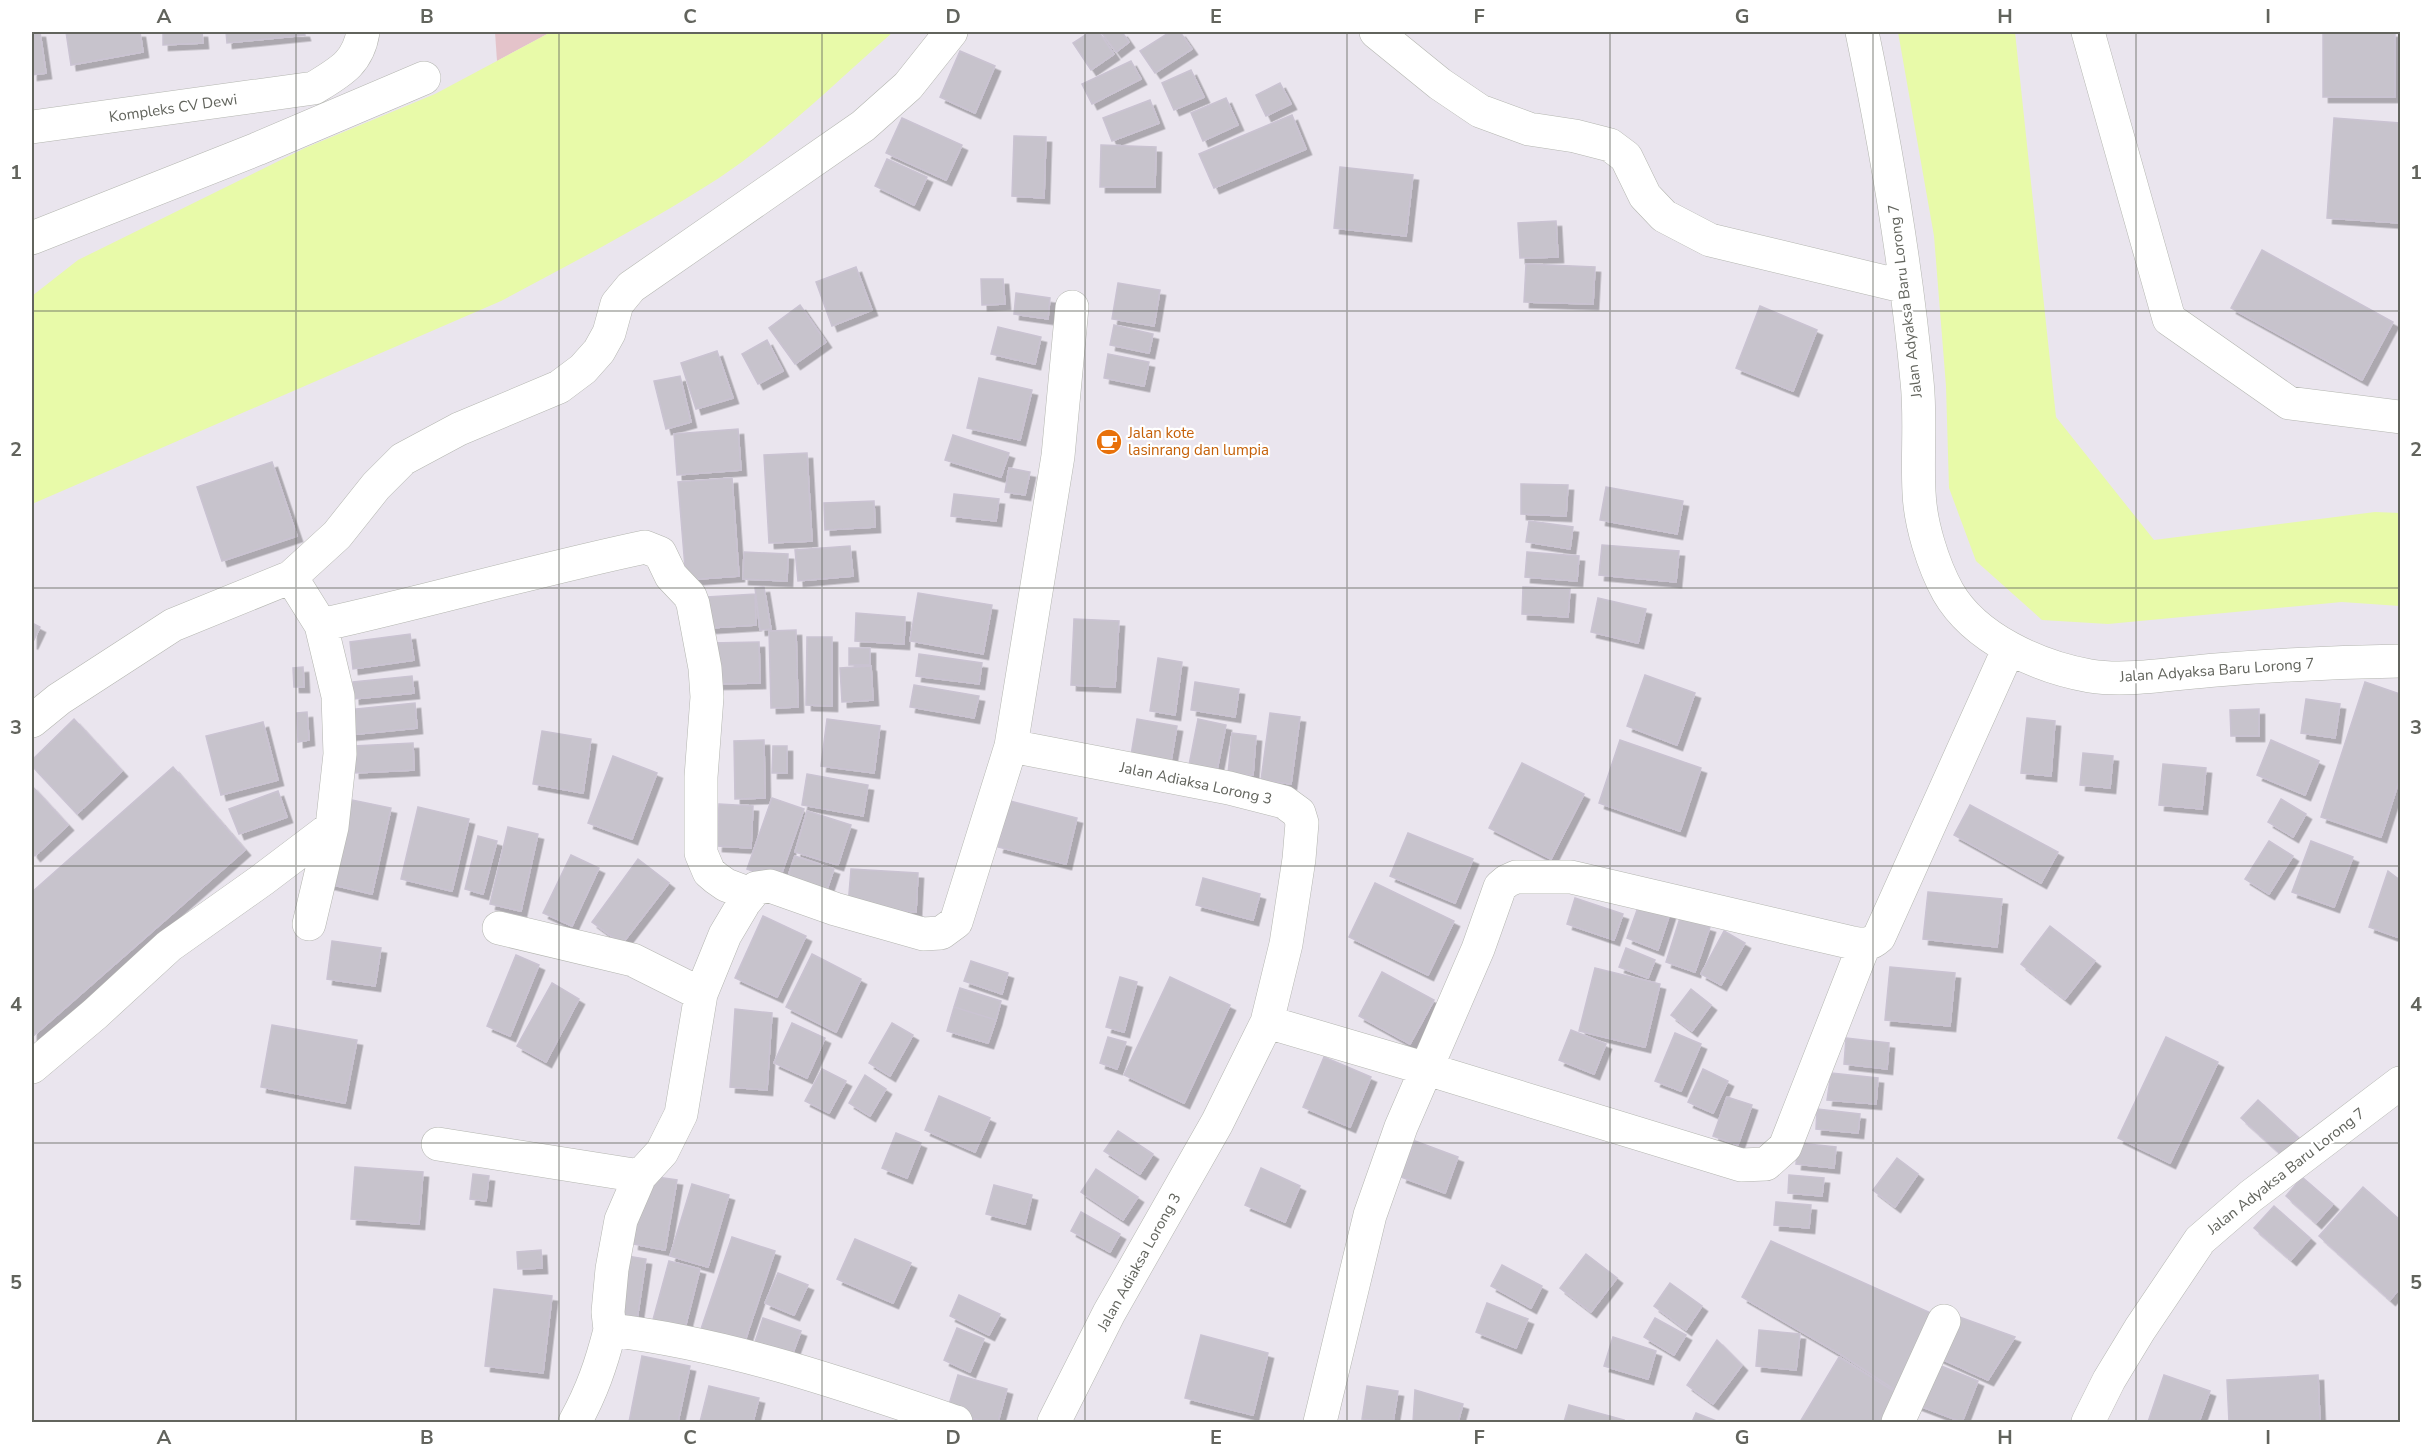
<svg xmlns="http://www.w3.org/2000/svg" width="2432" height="1454" viewBox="0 0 2432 1454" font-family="'Nunito Sans',sans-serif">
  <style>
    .green { fill: #e4c3ca }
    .water { fill: #e8faa9 }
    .building { fill: #c7c3cc; stroke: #cac3d2; stroke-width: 1.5; filter: url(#shadow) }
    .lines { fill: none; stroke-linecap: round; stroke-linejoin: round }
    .minor-casing { stroke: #b4b6b0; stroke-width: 34 }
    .minor { stroke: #fff; stroke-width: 33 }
    .grid { fill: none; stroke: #62645d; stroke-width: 1.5; stroke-opacity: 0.55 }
    .labels { text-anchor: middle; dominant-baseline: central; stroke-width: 4.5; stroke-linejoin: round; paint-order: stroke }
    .street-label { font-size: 15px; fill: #62645d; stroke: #fff }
    .food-label { font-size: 15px; fill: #c56008; stroke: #fff; text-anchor: start }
    .neatline { fill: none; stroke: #62645d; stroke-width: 2 }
    .grid-label { font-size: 20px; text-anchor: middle; font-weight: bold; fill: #62645d }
  </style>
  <defs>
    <filter id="shadow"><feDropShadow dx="5.5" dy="5.5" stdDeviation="0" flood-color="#0004"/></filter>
  </defs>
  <rect width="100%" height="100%" fill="#eae5ee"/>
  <path class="green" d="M495,32H551L497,61Z"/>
  <path class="water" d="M551,32H893C837,81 782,136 719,178C649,223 574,262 501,301L32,504V296L78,260L305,148L435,94Z
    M1898,32H2015L2056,417L2154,540L2375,512L2400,513V606L2342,602L2108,624L2042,620L1976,561L1949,488L1946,386L1934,236Z"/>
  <path class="building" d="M32,32H40L46,73L32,75Z
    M66,32H140L143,52L71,65Z
    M163,32H202L203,43L163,45Z
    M226,32H304L305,35L227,43Z
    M1090,32H1099L1114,54L1091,70L1073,43Z
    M1101,32H1122L1129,42L1116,52Z
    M1170,32H1180L1192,49L1155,73L1140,51Z
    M2323,32H2395V97H2323Z
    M960,51L995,66L975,113L940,97Z
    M1131,61L1141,79L1092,104L1082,84Z
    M1191,70L1204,97L1174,110L1162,83Z
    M1280,83L1291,104L1266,116L1256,95Z
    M1226,98L1238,125L1203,141L1191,113Z
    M1150,100L1159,123L1112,141L1103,118Z
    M1292,115L1306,149L1214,188L1199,154Z
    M902,118L962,145L946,180L886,153Z
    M2334,118L2400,123V223L2327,218Z
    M1014,136L1046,137L1044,198L1012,196Z
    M1101,145L1156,147L1155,187H1100Z
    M887,159L927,177L914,205L875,186Z
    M1340,167L1413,175L1406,236L1334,228Z
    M1556,221L1558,257L1520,258L1518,223Z
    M2262,250L2393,322L2362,380L2231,308Z
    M1526,264L1595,267L1593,304L1524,302Z
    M856,267L872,310L832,326L816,282Z
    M981,279H1003L1005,304L982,305Z
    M1118,283L1160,290L1154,326L1112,319Z
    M1016,293L1050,298L1048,319L1014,314Z
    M800,305L826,342L795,364L769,328Z
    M1760,306L1817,330L1793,391L1736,368Z
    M1114,325L1153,334L1149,353L1110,345Z
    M998,327L1041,337L1035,364L991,354Z
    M767,340L783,371L758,384L742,354Z
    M717,351L733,398L696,409L681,363Z
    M1108,354L1149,362L1144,386L1104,378Z
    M680,376L691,422L666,429L654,381Z
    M979,378L1032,390L1020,440L967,428Z
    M738,429L741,470L677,475L674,434Z
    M953,435L1009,453L1001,477L945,460Z
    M807,453L812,541L769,543L764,455Z
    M272,462L297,536L222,561L197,487Z
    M1009,468L1030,472L1025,495L1005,492Z
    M732,478L739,576L686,580L678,482Z
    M1521,484L1568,485L1566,516L1521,514Z
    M1606,487L1683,501L1677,534L1600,520Z
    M954,494L999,499L996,521L951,516Z
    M874,501L875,527L825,530L824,503Z
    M1529,521L1573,527L1570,549L1526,542Z
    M1602,545L1679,551L1676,582L1599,575Z
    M850,546L853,576L798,581L795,550Z
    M744,552L788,554L787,581L743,579Z
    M1527,552L1579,556L1577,581L1525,577Z
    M764,587L771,629L760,630L755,588Z
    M1523,587L1570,589L1568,617L1522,614Z
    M918,593L992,605L983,654L910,641Z
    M755,594L756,625L709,628L707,597Z
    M1598,598L1646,609L1638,643L1591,632Z
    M856,613L905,617L904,644L855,641Z
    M1074,619L1119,621L1115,687L1071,685Z
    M32,623L40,627L32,644Z
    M796,630L798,707L771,708L769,631Z
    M410,634L414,660L353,669L350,642Z
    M807,637H832V706L806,705Z
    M759,642L760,683L712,684L711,643Z
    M849,648H870V665H849Z
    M919,654L982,663L979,684L916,676Z
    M1158,658L1182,662L1175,715L1150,711Z
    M871,666L873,700L842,702L840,668Z
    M303,667L304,687H294L293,668Z
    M1645,675L1695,693L1677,745L1627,726Z
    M412,676L414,693L354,699L353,682Z
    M1195,682L1239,689L1235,717L1191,710Z
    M2365,682L2400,694V778L2381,837L2321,817Z
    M914,685L979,696L974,718L910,707Z
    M2306,699L2340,704L2335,738L2301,733Z
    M415,703L417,728L349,735L347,710Z
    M2259,709V736H2231L2230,710Z
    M307,712L309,740L298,742L297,713Z
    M1270,713L1300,717L1291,784L1261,780Z
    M2027,718L2055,721L2051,776L2021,773Z
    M74,719L122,771L77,814L32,766V760Z
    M827,719L880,726L874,773L821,766Z
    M1137,719L1177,726L1171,761L1131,755Z
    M1198,719L1226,725L1217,770L1189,765Z
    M263,722L278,780L221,795L206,736Z
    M542,731L591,739L583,793L533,784Z
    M1232,733L1256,736L1253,775L1228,774Z
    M764,740L765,798L735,799L734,741Z
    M1620,740L1701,768L1680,831L1599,803Z
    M2271,740L2319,761L2305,795L2257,775Z
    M413,743L414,770L354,773L353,746Z
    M773,746H787V773H772Z
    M2083,753L2113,756L2110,788L2080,785Z
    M613,756L657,773L632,839L588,823Z
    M1522,763L1584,794L1551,859L1489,828Z
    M2163,764L2206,768L2202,809L2159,805Z
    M173,767L245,850L32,1037V892Z
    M807,774L868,785L863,816L802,805Z
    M32,786L68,825L35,856L32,852Z
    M278,791L287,817L239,834L229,809Z
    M772,798L804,809L779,881L747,869Z
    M347,799L391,808L372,894L329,884Z
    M2281,799L2306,814L2293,837L2268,822Z
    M1010,801L1077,818L1066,864L998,847Z
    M719,804L753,806L751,848L717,846Z
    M1970,805L2058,852L2041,883L1954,835Z
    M418,807L469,819L452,891L401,879Z
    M807,811L851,825L838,865L795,852Z
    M508,827L538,834L521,911L490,904Z
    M1408,833L1473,859L1455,903L1390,876Z
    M478,836L497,841L483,894L465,889Z
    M2269,841L2293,856L2269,894L2245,879Z
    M2311,841L2353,857L2334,907L2292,892Z
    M571,855L599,868L572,926L543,913Z
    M795,856L834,869L825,895L786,882Z
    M638,859L669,883L622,944L592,922Z
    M851,869L918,873L916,912L848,906Z
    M2388,871L2400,880V938L2369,927Z
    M1203,878L1260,894L1253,920L1196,905Z
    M1375,883L1454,921L1428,975L1349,937Z
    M1928,892L2002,899L1997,947L1923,939Z
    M1575,898L1623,914L1614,940L1567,924Z
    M1641,899L1671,910L1658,950L1627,938Z
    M763,916L806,936L777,997L735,978Z
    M1680,918L1710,927L1695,972L1666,962Z
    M2050,926L2095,961L2065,999L2021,964Z
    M1724,931L1745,943L1721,985L1701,974Z
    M332,941L381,948L375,986L327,979Z
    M1626,948L1655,960L1648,978L1619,967Z
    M812,954L861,979L836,1032L786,1007Z
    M516,955L539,965L510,1036L487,1026Z
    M971,961L1008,973L1002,994L964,981Z
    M1890,967L1955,973L1950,1026L1885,1020Z
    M1595,968L1660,984L1645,1047L1579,1031Z
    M1382,972L1434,1000L1410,1044L1359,1016Z
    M1120,977L1137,982L1124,1032L1106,1027Z
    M1170,977L1230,1005L1184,1103L1124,1075Z
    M552,983L579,999L546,1062L517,1046Z
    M960,988L1001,1001L996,1020L954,1007Z
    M1691,989L1711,1005L1692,1031L1671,1015Z
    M954,1007L996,1020L988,1043L947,1031Z
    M735,1009L772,1013L767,1090L730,1087Z
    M792,1023L825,1038L807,1078L774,1063Z
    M892,1023L913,1035L890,1076L869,1063Z
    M272,1025L357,1040L345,1103L261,1087Z
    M1571,1030L1606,1044L1594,1074L1559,1060Z
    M1675,1033L1701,1044L1681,1091L1655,1081Z
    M1108,1037L1126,1042L1117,1069L1100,1063Z
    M2166,1037L2218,1062L2170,1163L2118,1138Z
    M1846,1038L1889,1043L1887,1069L1844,1064Z
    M1324,1057L1371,1077L1350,1127L1303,1107Z
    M822,1069L846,1081L829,1113L805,1101Z
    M1703,1069L1728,1081L1713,1113L1688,1102Z
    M1831,1073L1878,1078L1876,1104L1827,1100Z
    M865,1075L886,1089L870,1116L849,1103Z
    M939,1096L990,1118L975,1152L925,1130Z
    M1727,1097L1752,1105L1738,1145L1713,1136Z
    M2258,1100L2298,1137L2282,1155L2241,1118Z
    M1817,1109L1860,1114L1858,1133L1816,1129Z
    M1118,1131L1153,1154L1140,1174L1104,1151Z
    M896,1133L921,1143L907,1178L882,1168Z
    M1415,1141L1458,1157L1445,1193L1401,1177Z
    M1798,1143L1836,1147L1834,1168L1796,1164Z
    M1897,1158L1918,1174L1895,1207L1873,1190Z
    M355,1167L423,1172L419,1224L351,1219Z
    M1261,1168L1300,1186L1285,1222L1245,1205Z
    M1096,1169L1138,1197L1123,1220L1081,1192Z
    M473,1174L489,1176L486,1201L470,1199Z
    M643,1175L677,1180L665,1250L633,1244Z
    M1789,1175L1824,1178L1822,1196L1788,1193Z
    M2302,1177L2333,1204L2316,1223L2286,1196Z
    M692,1184L729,1195L708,1267L670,1256Z
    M994,1185L1032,1195L1025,1224L986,1214Z
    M2363,1187L2400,1220V1288L2390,1300L2319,1236Z
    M1776,1202L1811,1205L1809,1228L1774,1225Z
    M2274,1206L2310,1238L2291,1260L2254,1228Z
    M1081,1212L1120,1234L1110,1252L1071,1231Z
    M732,1237L775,1251L744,1344L701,1329Z
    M855,1239L911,1263L893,1303L837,1279Z
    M1771,1241L1931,1313L1895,1390L1840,1354L1742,1297Z
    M541,1250L542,1268L518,1269L517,1252Z
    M1586,1254L1617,1278L1591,1312L1560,1288Z
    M621,1255L646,1259L637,1320L612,1316Z
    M669,1261L700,1269L683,1336L651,1327Z
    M1502,1265L1542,1286L1531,1308L1491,1286Z
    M778,1273L808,1285L794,1315L765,1303Z
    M1670,1283L1702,1306L1686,1330L1654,1306Z
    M494,1289L552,1296L543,1373L485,1366Z
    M959,1295L1000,1314L989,1335L950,1316Z
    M1487,1303L1528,1319L1516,1348L1476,1332Z
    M1951,1314L2015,1337L1988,1380L1933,1355Z
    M763,1318L801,1331L791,1358L754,1345Z
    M1655,1318L1686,1335L1674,1355L1644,1337Z
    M957,1328L984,1339L970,1372L944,1360Z
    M1759,1330L1800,1334L1796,1370L1756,1366Z
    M1201,1335L1268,1353L1253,1415L1185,1398Z
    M1613,1337L1656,1351L1648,1379L1604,1366Z
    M1717,1340L1742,1365L1713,1404L1687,1385Z
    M642,1356L690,1366L678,1422H629Z
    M1839,1357L1895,1392L1881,1422H1800Z
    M1929,1361L1978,1381L1962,1422L1912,1403Z
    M958,1375L1007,1389L998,1422H985L947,1411Z
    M2164,1375L2210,1391L2199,1422H2148Z
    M2318,1375L2320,1422H2229L2227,1380Z
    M709,1386L759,1398L753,1422H700Z
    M1367,1386L1398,1391L1393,1422L1362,1419Z
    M1415,1390L1463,1404L1458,1422H1413Z
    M1569,1405L1624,1420L1623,1422H1564Z
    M1696,1413L1719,1422H1692Z"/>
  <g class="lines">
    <g class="minor-casing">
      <path id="minor" d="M1376,32L1440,84L1480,111L1529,129L1575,136L1610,145L1626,157L1645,196L1664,216L1710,240L1906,287
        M1862,32C1886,147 1906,263 1917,381C1921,417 1917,455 1919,492C1920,523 1933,565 1948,592C1975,639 2039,667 2090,676C2128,682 2177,673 2216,670C2277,665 2339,662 2400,661
        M2088,32L2169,319L2289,403L2400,417
        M32,127L314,88C340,72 358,63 363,32
        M32,238L257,149L424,78
        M291,577L337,535L376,486L403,459L459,429L559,387L583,369L599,351L609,333L617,304L631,287L863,126L908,86L951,32
        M321,625C430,601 536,570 645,547L660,553L671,576L690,596L693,604L705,668L707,697L701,777V853L709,872L716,878L726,885L750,894
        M32,721L59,699L173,625L291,577L321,625L338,696L340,754L332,827L309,924
        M1011,746L1229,788L1284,802L1299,813L1302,823L1299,859L1286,944L1267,1022L1217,1123L1109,1313L1054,1422
        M499,928L633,960L701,994
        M1267,1022L1427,1069L1741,1165L1766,1164L1785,1147L1864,945
        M32,1067L95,1014L169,946L262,880L332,827
        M438,1144L640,1176
        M575,1422C592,1391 601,1365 610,1330
        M956,1422C844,1384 728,1344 610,1330L608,1312L612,1269L621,1220L640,1176L662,1152L681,1114L701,994L725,935L744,903L756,888L770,886L835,909L923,934L941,933L956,922L1011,746L1058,456L1072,307
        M1320,1422L1370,1215L1401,1127L1478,949L1500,887L1507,881L1516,877H1571L1853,943C1865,945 1870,945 1879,937L2009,648
        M1898,1422L1944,1321
        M2088,1422L2109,1380L2140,1329L2200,1240L2251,1196L2400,1083"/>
    </g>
    <use href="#minor" class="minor"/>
  </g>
  <path class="grid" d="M296,32V1422M559,32V1422M822,32V1422M1085,32V1422M1347,32V1422M1610,32V1422M1873,32V1422M2136,32V1422M32,311H2400M32,588H2400M32,866H2400M32,1143H2400"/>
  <defs>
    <g id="cafe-disc" transform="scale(1.35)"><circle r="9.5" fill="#e8710a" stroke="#fff"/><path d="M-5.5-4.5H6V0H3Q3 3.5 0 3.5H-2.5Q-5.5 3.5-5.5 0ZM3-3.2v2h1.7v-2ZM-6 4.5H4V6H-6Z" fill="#fff"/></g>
  </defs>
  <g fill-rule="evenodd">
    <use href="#cafe-disc" x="1109" y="442"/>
  </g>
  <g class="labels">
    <g class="street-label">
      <text transform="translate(173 108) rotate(-8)">Kompleks CV Dewi</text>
      <text transform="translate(1905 301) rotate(-97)">Jalan Adyaksa Baru Lorong 7</text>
      <text transform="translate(2217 670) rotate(-4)">Jalan Adyaksa Baru Lorong 7</text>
      <text transform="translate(1196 783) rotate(12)">Jalan Adiaksa Lorong 3</text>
      <text transform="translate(2286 1171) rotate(-38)">Jalan Adyaksa Baru Lorong 7</text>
      <text transform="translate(1139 1262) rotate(-61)">Jalan Adiaksa Lorong 3</text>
    </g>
    <g class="food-label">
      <text x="1128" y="433">Jalan kote<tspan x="1128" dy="17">lasinrang dan lumpia</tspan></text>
    </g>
  </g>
  <rect width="2432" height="1454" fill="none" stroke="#ffffff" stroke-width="66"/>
  <rect x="33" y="33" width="2366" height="1388" class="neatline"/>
  <g class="grid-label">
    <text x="164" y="23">A</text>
    <text x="427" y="23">B</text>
    <text x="690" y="23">C</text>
    <text x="953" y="23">D</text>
    <text x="1216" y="23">E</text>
    <text x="1479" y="23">F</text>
    <text x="1742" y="23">G</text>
    <text x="2005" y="23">H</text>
    <text x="2268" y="23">I</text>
    <text x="16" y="179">1</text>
    <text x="2416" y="179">1</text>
    <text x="16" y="456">2</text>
    <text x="2416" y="456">2</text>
    <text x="16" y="734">3</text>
    <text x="2416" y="734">3</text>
    <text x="16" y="1011">4</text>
    <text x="2416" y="1011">4</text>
    <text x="16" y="1289">5</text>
    <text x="2416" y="1289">5</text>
    <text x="164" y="1444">A</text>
    <text x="427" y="1444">B</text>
    <text x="690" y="1444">C</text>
    <text x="953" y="1444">D</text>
    <text x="1216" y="1444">E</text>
    <text x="1479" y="1444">F</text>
    <text x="1742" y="1444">G</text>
    <text x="2005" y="1444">H</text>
    <text x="2268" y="1444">I</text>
  </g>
</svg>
